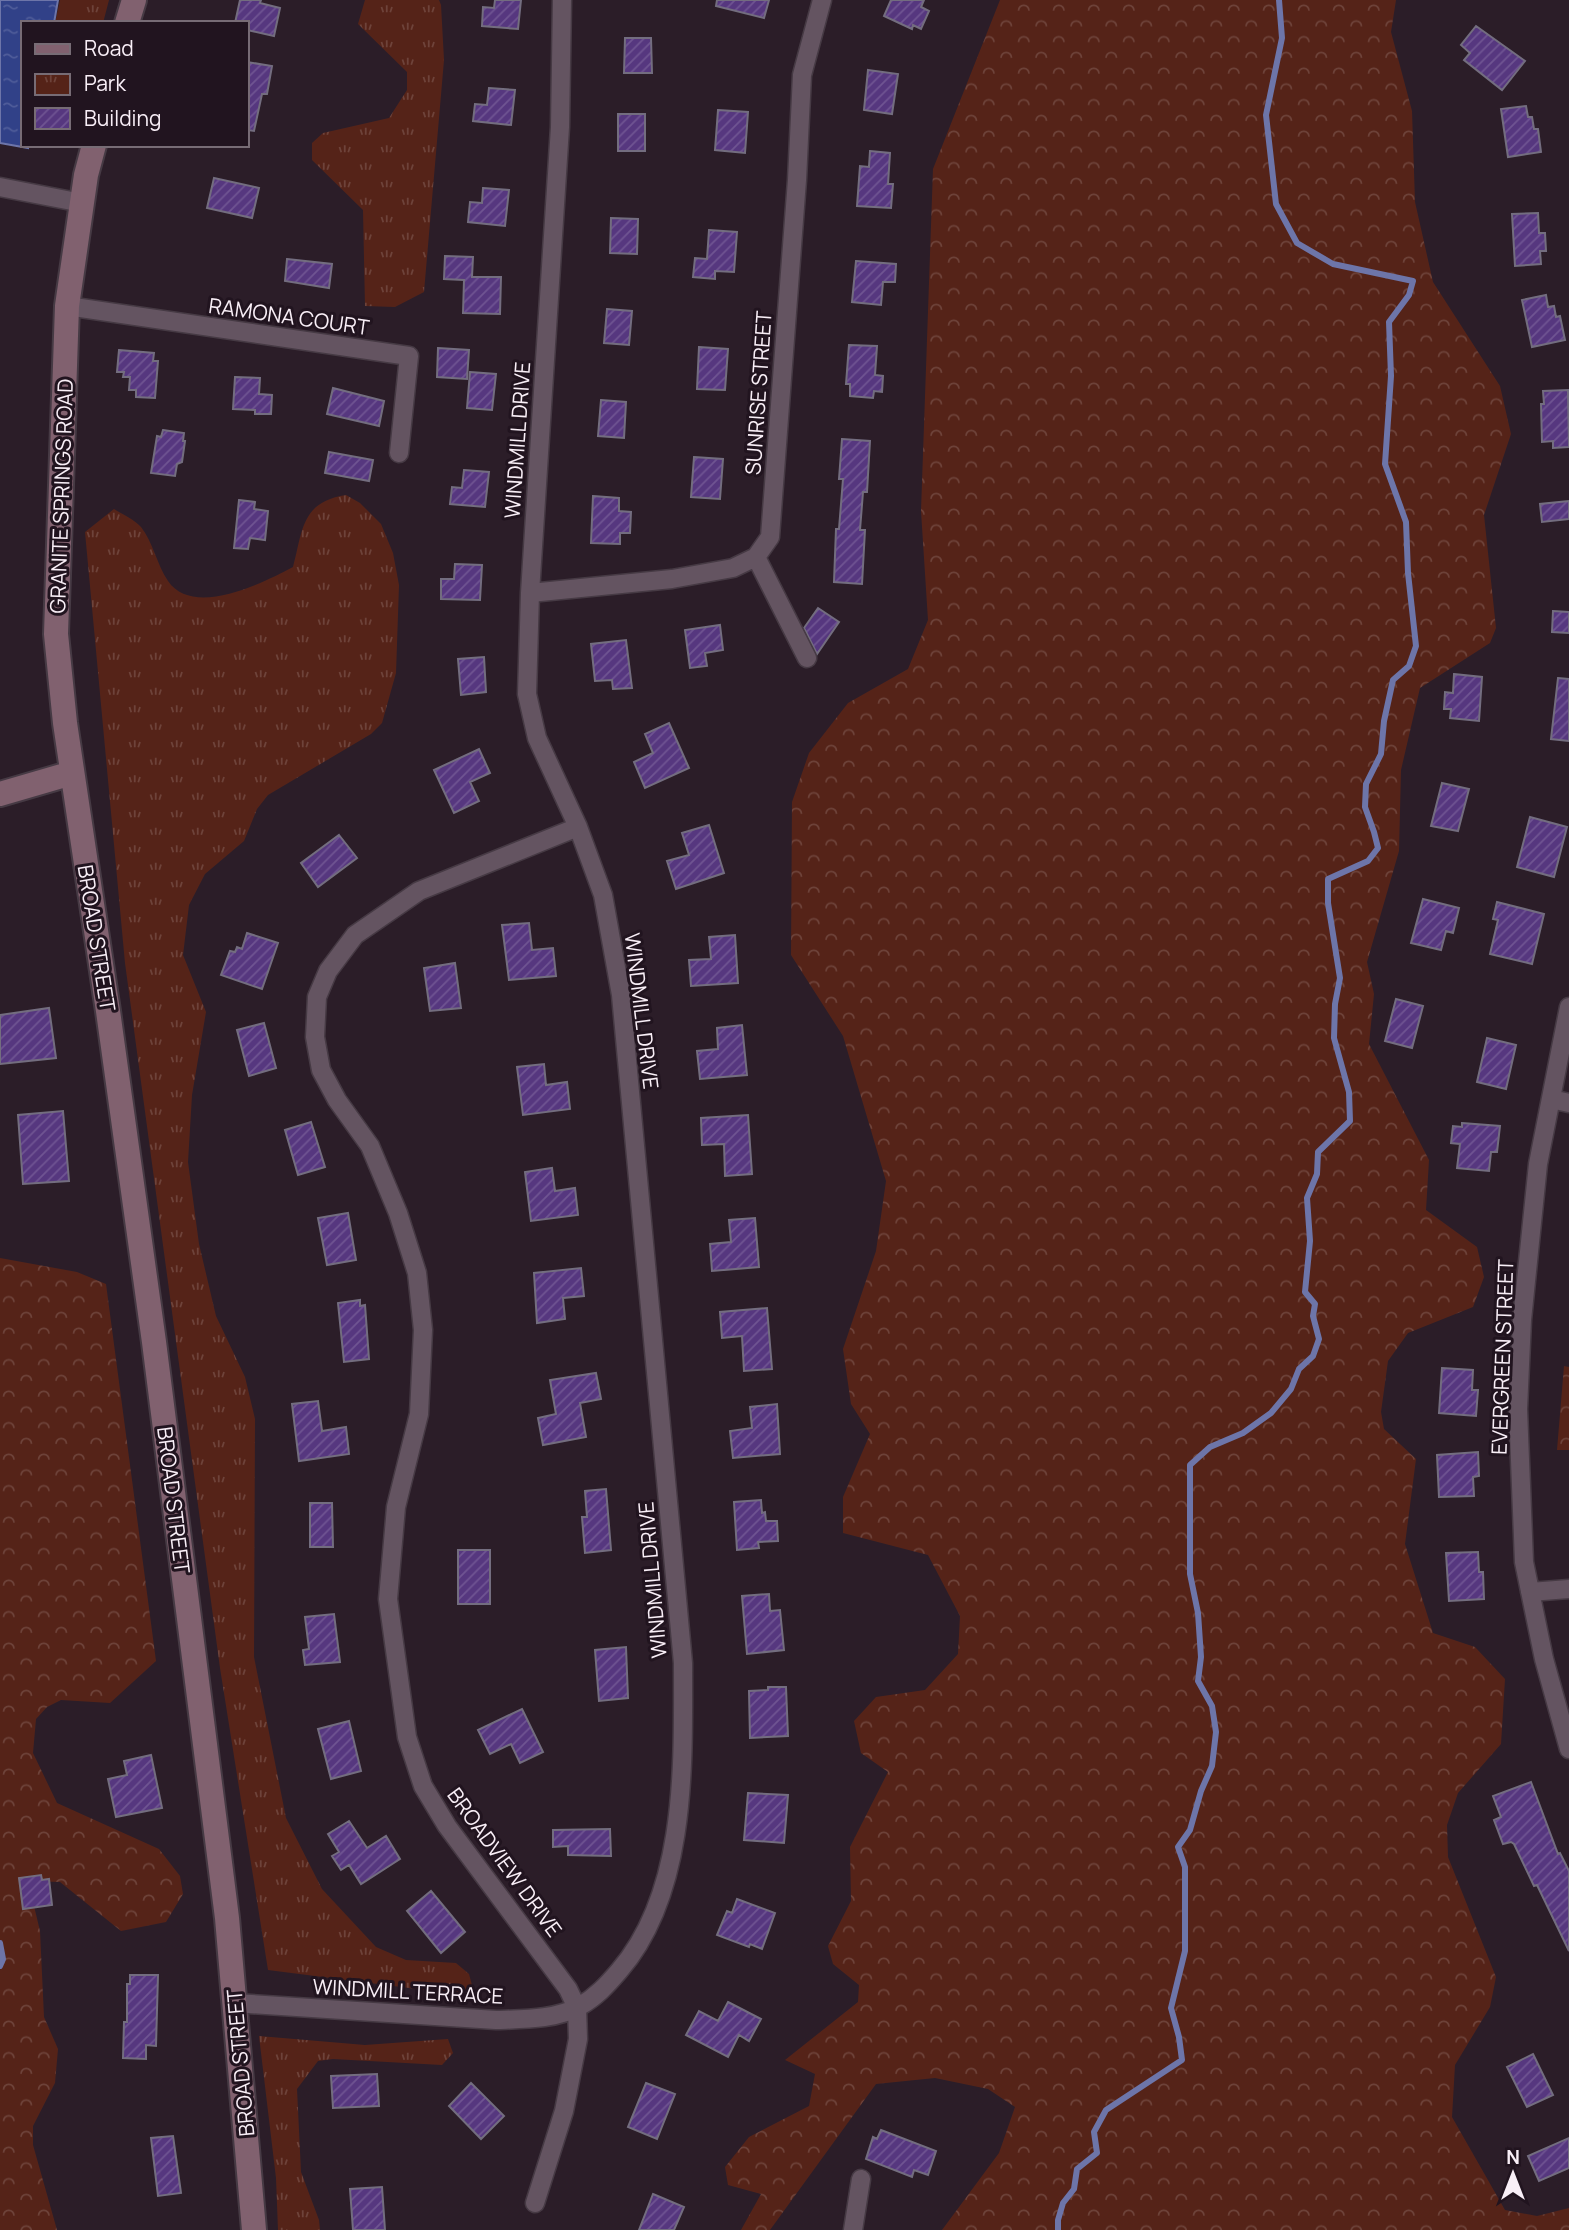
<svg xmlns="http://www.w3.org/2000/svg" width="1569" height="2230" viewBox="0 0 1569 2230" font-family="Manrope,sans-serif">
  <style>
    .forest { fill: url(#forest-crowns) }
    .park { fill: url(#park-tufts) }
    .water { fill: url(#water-ripples); stroke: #6d75a9; stroke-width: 2 }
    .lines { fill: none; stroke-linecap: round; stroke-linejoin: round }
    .stream { stroke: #6d75a9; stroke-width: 6 }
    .building { fill: url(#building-hatch); stroke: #736d7f; stroke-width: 2 }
    .street-casing { stroke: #463a44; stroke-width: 21 }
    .secondary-casing { stroke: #463a44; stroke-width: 28 }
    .street { stroke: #645461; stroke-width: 18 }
    .secondary { stroke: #81616f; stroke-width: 24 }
    .labels { text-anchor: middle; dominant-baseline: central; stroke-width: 6; stroke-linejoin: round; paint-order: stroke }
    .street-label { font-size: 21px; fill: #f9eff7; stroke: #21141f }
  </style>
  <defs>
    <pattern id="forest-crowns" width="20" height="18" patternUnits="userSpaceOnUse" patternTransform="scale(1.75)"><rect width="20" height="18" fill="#552318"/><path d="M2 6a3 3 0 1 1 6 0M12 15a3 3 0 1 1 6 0" fill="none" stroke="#6e433a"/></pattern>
    <pattern id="park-tufts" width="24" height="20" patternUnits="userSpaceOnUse" patternTransform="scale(1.75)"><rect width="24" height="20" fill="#552318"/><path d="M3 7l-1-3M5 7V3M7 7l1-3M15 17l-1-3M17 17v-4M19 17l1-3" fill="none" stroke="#6e433a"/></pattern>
    <pattern id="water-ripples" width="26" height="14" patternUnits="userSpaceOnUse" patternTransform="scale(1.75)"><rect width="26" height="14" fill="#314188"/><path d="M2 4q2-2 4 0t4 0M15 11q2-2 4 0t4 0" fill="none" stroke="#505d9a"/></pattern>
    <pattern id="building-hatch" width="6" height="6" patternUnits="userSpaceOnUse" patternTransform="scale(1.75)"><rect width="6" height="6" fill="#56377f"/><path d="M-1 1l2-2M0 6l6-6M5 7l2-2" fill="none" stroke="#6f5492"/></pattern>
  </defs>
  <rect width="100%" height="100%" fill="#2b1d28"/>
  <path class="forest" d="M1000,0H1396L1391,32L1412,111L1415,202L1433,282L1500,386L1511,434L1484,515L1496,628L1490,643L1420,688L1401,770L1399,851L1367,962L1374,994L1369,1044L1429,1160L1426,1210L1477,1247L1484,1277L1473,1307L1408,1333L1388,1361L1381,1412L1384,1429L1416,1459L1405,1544L1433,1633L1475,1647L1505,1679L1501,1744L1458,1793L1447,1825L1448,1857L1496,1977L1490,2007L1455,2065L1452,2117L1505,2210L1537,2216L1569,2208V2230H942L999,2153L1015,2107L988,2089L935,2078L876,2084L770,2230H741L761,2194L728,2185L725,2167L749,2137L809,2106L815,2074L785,2060L858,2002L859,1985L833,1964L828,1946L851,1901L850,1847L888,1772L861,1753L854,1721L876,1697L925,1690L958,1654L960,1616L928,1555L843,1533V1497L870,1434L851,1404L843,1349L876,1251L886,1181L843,1036L791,955L792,802L809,753L848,703L908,669L928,620L921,511L933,169Z
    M0,1258L77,1272L106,1284L156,1661L110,1703L61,1700L47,1707L36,1719L33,1753L57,1803L159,1849L180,1876L183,1894L166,1922L121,1931L60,1882L28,1881L40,1931L44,2017L58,2049L55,2083L33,2126V2145L57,2230H0Z
    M1564,1366L1569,1367V1450H1557Z"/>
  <path class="park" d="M60,0H109L103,23H55Z
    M365,0H439L441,5L444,60L424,292L395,307L365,306L363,210L312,160V143L323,133L389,118L407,90V72L358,24Z
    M346,495L360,503L381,524L393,553L399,585L396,673L382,723L371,734L268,795L257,809L244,841L205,874L189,905L183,955L206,1012L192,1095L188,1162L199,1244L216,1316L245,1377L255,1419L254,1657L286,1818L322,1889L376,1947L406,1960L456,1963L469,1974L473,1989L456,1994L268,1970L220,1668L125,963L85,532L114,509C122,514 135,520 141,527C153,542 157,565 168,581C193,618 263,583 293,567C303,530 301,502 346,495Z
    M259,2036L365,2045L448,2039L453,2053L442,2065L333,2059L318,2061L297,2089L301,2172L319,2220L320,2230H278L276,2178Z"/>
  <path class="water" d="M0,0H58L54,23H23V145H28V148L0,143Z"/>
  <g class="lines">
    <path class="stream" d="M0,1943L3,1959L0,1966
      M1058,2230V2220L1063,2203L1074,2189L1077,2169L1097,2153L1094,2132L1106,2110L1182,2060L1179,2037L1171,2008L1185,1951V1867L1178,1847L1190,1830L1201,1791L1212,1766L1216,1732L1212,1706L1198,1681L1201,1657L1198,1613L1190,1574V1465L1210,1447L1243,1433L1271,1413L1291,1389L1299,1369L1313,1356L1319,1339L1313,1316L1315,1304L1305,1292L1310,1241L1307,1198L1317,1174L1318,1152L1350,1121L1349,1092L1334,1038L1335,1004L1340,978L1328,903V879L1368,861L1378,848L1374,832L1365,807L1366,784L1381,754L1384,721L1393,680L1409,666L1416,646L1408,573L1406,522L1385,464L1391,376L1389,322L1409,295L1413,281L1333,264L1297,243L1276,204L1266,115L1282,38L1279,0"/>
  </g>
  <path class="building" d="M240,0H261L260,3L280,8L274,36L247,30V23H235Z
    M495,0H521L518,29L482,26L483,7L494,8Z
    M717,0H769L764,18L716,6Z
    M891,0H924L921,7L929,11L921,29L913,25L912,29L884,16Z
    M1476,26L1525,61L1502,90L1464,60L1470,53L1461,45Z
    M625,38H651L652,73H624Z
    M247,62L272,66L267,94H262L254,131L247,130Z
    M868,70L898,74L892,114L864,110Z
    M489,88L515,90L511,125L473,121L475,104L487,105Z
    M1526,106L1528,117H1532L1534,129H1538L1541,152L1508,157L1501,109Z
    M718,110L748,112L745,153L715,150Z
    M618,114H645V151H618Z
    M870,151L890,153L888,184H893L891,208L857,206L860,166L869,167Z
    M214,178L259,188L252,218L207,208Z
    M483,188L509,190L505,226L468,222L470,202L482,203Z
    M1538,213L1539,233H1545L1546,251H1540L1541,264L1515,266L1512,214Z
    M611,218L638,219L637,254L610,253Z
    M709,230L737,232L734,272L715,271V279L693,277L695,258L707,259Z
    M445,256L473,257L472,277H501L500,314L463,313L464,280L444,279Z
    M287,259L332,264L329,288L285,281Z
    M856,261L896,264L895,282H883L881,305L852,302Z
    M1546,295L1548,307L1554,306L1556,317L1560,316L1565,340L1532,347L1522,300Z
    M607,309L632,311L629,345L604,343Z
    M849,345L877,346L875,375L883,376L882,392L874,391L873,398L850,396V384H846Z
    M699,347L728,349L725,390L697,389Z
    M438,348L469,350L467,379L437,377Z
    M119,350L154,353L153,361H158L155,398L136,397V390H129L130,377H123L124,372H117Z
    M470,372L496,374L492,410L467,408Z
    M235,377L260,378L259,394L272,395L271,414H255V410L233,409Z
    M333,388L384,401L379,426L327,414Z
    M1568,390L1569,447L1553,448V441L1542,442L1541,404H1544L1543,391Z
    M601,400L626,402L624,438L598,436Z
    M163,430L184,433L183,441H185L182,462L177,464L175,476L151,473L157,436L161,437Z
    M842,439L870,441L867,492H863L860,530H865L862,584L834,582L836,529H839L843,479H839Z
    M329,452L373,460L369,481L325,473Z
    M694,457L723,459L720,499L691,497Z
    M464,470L489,472L485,507L450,504L452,487L462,488Z
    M593,496L619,498V511L631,512L630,533H620V544L591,543Z
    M239,500L255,502L254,509L268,511L265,540L250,538L248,549L234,548Z
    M1569,501V519L1542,522L1540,504Z
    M455,564L482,565L480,600L441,599V579H454Z
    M818,608L839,622L817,654L804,628Z
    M1553,611L1569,612V633L1552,632Z
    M720,625L723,650L705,653L707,666L690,668L685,630Z
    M626,640L632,688L613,689L612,680L595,681L591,644Z
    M484,657L486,692L461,695L458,659Z
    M1454,674L1482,677L1479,721L1450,718L1451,709H1444L1445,692L1453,693Z
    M1558,678L1569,679V741L1551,739Z
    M669,723L689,768L645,788L634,762L653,753L645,734Z
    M479,749L490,773L470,782L479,801L454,813L434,770Z
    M1442,783L1469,789L1458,831L1431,826Z
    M1530,817L1567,827L1554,877L1517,867Z
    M709,825L724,873L676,889L667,861L689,855L682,833Z
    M339,835L357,858L318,887L301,863Z
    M1423,899L1459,908L1453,933L1446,931L1441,950L1411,943Z
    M1497,902L1544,914L1532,964L1490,954L1498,920L1493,919Z
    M529,923L532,950L553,948L556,976L509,980L502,925Z
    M247,933L278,943L262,989L221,975L230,951L235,952L237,947L242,949Z
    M735,935L738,983L691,986L689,960L711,959L709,937Z
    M455,963L461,1008L430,1011L424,968Z
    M1396,999L1423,1006L1412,1048L1385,1041Z
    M49,1008L56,1058L0,1064V1015Z
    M264,1023L276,1068L249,1076L237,1030Z
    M742,1025L747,1075L700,1079L697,1051L718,1049L717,1028Z
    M1487,1038L1516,1045L1506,1089L1477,1082Z
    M544,1064L546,1085L567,1082L570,1109L523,1115L517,1067Z
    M63,1111L69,1181L23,1184L18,1115Z
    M748,1115L752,1174L725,1176L724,1144L702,1145L701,1118Z
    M311,1122L325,1167L298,1175L285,1130Z
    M1462,1123L1500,1126L1497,1152H1491L1489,1171L1457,1168L1460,1144L1451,1143L1453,1126L1462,1127Z
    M552,1168L555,1191L575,1188L578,1215L531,1221L525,1172Z
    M348,1213L356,1260L327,1265L318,1218Z
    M755,1218L759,1267L712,1271L710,1244L731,1242L729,1220Z
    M581,1268L584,1296L563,1298L565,1319L537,1323L534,1273Z
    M360,1300V1306L365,1305L369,1359L344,1362L338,1303Z
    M767,1308L772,1369L744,1371L742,1336L722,1338L720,1312Z
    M1442,1368L1473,1370L1472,1390H1478L1476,1416L1439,1413Z
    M596,1373L601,1399L580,1403L586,1437L543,1445L538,1418L556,1414L550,1380Z
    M318,1401L322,1431L346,1427L349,1454L299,1461L292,1404Z
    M777,1404L780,1454L733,1458L730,1431L752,1428L750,1407Z
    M1478,1452L1479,1476L1473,1477L1474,1496L1439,1497L1437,1455Z
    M606,1489L611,1550L585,1553L582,1517H587L585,1491Z
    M761,1500L762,1513L765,1512L766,1521H777L778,1541L758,1542L759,1548L737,1550L734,1502Z
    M310,1503H332L333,1547H310Z
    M458,1550H490V1604H458Z
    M1478,1552L1479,1572H1483L1484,1599L1449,1601L1446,1553Z
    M769,1594L770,1611L780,1610L784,1650L747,1654L742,1596Z
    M334,1614L340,1662L305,1665L303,1650L309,1649L305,1617Z
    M626,1647L628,1698L599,1701L595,1650Z
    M768,1687H786L788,1736L750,1738L749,1691L768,1690Z
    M522,1709L543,1752L520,1763L511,1744L490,1754L478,1730Z
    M349,1721L361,1771L331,1779L318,1729Z
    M151,1755L162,1808L116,1817L108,1779L127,1775L124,1761Z
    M1531,1782L1558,1854L1560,1853L1569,1871V1951L1537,1885L1534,1886L1514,1844L1511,1842L1503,1844L1494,1820L1501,1817L1493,1796Z
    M748,1793L788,1795L784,1843L744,1840Z
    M349,1821L367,1848L386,1836L400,1859L361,1884L349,1865L341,1870L332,1856L339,1852L328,1834Z
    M610,1829L611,1856L568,1855V1846L553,1847V1830Z
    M41,1875L42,1880L49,1879L52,1905L23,1909L19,1878Z
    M431,1891L465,1932L441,1953L407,1911Z
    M737,1899L775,1913L762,1949L750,1944L749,1947L717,1935L727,1911L732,1913Z
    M130,1975H158L156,2046L146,2045V2059L123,2058L124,2022H127V1984H130Z
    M728,2002L761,2019L749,2041L739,2035L728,2057L686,2035L699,2011L718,2021Z
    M1533,2054L1553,2095L1527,2107L1507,2067Z
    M377,2074L379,2106L333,2108L331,2076Z
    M471,2083L504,2116L481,2139L449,2106Z
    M646,2083L675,2094L657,2139L628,2127Z
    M881,2130L936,2151L928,2175L914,2170L912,2177L866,2159L873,2137L877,2139Z
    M173,2136L181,2193L158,2196L151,2138Z
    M1569,2138V2168L1539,2181L1528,2156Z
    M382,2187L385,2230H353L350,2189Z
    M653,2194L684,2207L674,2230H639Z"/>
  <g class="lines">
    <g class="street-casing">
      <path id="street" d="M0,187L82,203
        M67,306L409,356L399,453
        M756,557L807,658
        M530,593L672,579L733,568L756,557L770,537L797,180L802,75L822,0
        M1569,1007L1538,1164L1522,1320L1518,1409L1524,1562L1544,1659L1569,1749
        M1551,1099L1569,1103
        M1530,1592L1569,1589
        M235,2003L496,2020C523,2019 555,2020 580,2006C596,1997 607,1985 619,1971C688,1891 683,1762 683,1663L621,995L603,895L578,827L537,738L527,694L530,593L560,127L562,0
        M535,2203L564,2111L578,2039L577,2008L568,1989L447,1826L423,1786L407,1737L388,1599L396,1507L419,1414L423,1330L417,1273L398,1213L370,1146L337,1100L321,1070L315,1037L317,997L328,971L355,935L419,891L578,827
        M853,2230L861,2179"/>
    </g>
    <g class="secondary-casing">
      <path id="secondary" d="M127,23L134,0
        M94,145L86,175L67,306L56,634L65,723L108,1011L154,1342L227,1918L254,2230
        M0,794L72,773"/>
    </g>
    <use href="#street" class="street"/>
    <use href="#secondary" class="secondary"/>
  </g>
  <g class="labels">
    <g class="street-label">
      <text transform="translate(289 316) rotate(8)">RAMONA COURT</text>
      <text transform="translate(758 393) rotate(-86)">SUNRISE STREET</text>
      <text transform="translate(517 440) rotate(-86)">WINDMILL DRIVE</text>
      <text transform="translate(61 496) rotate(-88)">GRANITE SPRINGS ROAD</text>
      <text transform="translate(97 938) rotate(81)">BROAD STREET</text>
      <text transform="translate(642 1011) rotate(83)">WINDMILL DRIVE</text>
      <text transform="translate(1502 1357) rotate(-88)">EVERGREEN STREET</text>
      <text transform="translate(174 1500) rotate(83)">BROAD STREET</text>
      <text transform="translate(652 1580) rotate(-95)">WINDMILL DRIVE</text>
      <text transform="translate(505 1862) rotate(54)">BROADVIEW DRIVE</text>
      <text transform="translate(408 1991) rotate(3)">WINDMILL TERRACE</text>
      <text transform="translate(240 2063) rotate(-95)">BROAD STREET</text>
    </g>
  </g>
  <rect x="21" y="21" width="228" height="126" fill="#21141f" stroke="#776c75" stroke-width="2"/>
  <rect x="35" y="44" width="35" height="10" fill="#81616f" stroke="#776c75" stroke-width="2"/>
  <text x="84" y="56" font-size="21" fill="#f9eff7">Road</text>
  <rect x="35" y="74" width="35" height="21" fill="url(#park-tufts)" stroke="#776c75" stroke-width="2"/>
  <text x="84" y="91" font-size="21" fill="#f9eff7">Park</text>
  <rect x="35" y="108" width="35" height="21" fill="url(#building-hatch)" stroke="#776c75" stroke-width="2"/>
  <text x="84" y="126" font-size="21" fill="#f9eff7">Building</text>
  <g transform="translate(1513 2174)" stroke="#21141f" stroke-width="5" paint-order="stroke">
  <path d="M0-5L12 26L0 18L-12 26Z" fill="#f9eff7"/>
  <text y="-10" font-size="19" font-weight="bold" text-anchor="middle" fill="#f9eff7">N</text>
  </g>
</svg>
